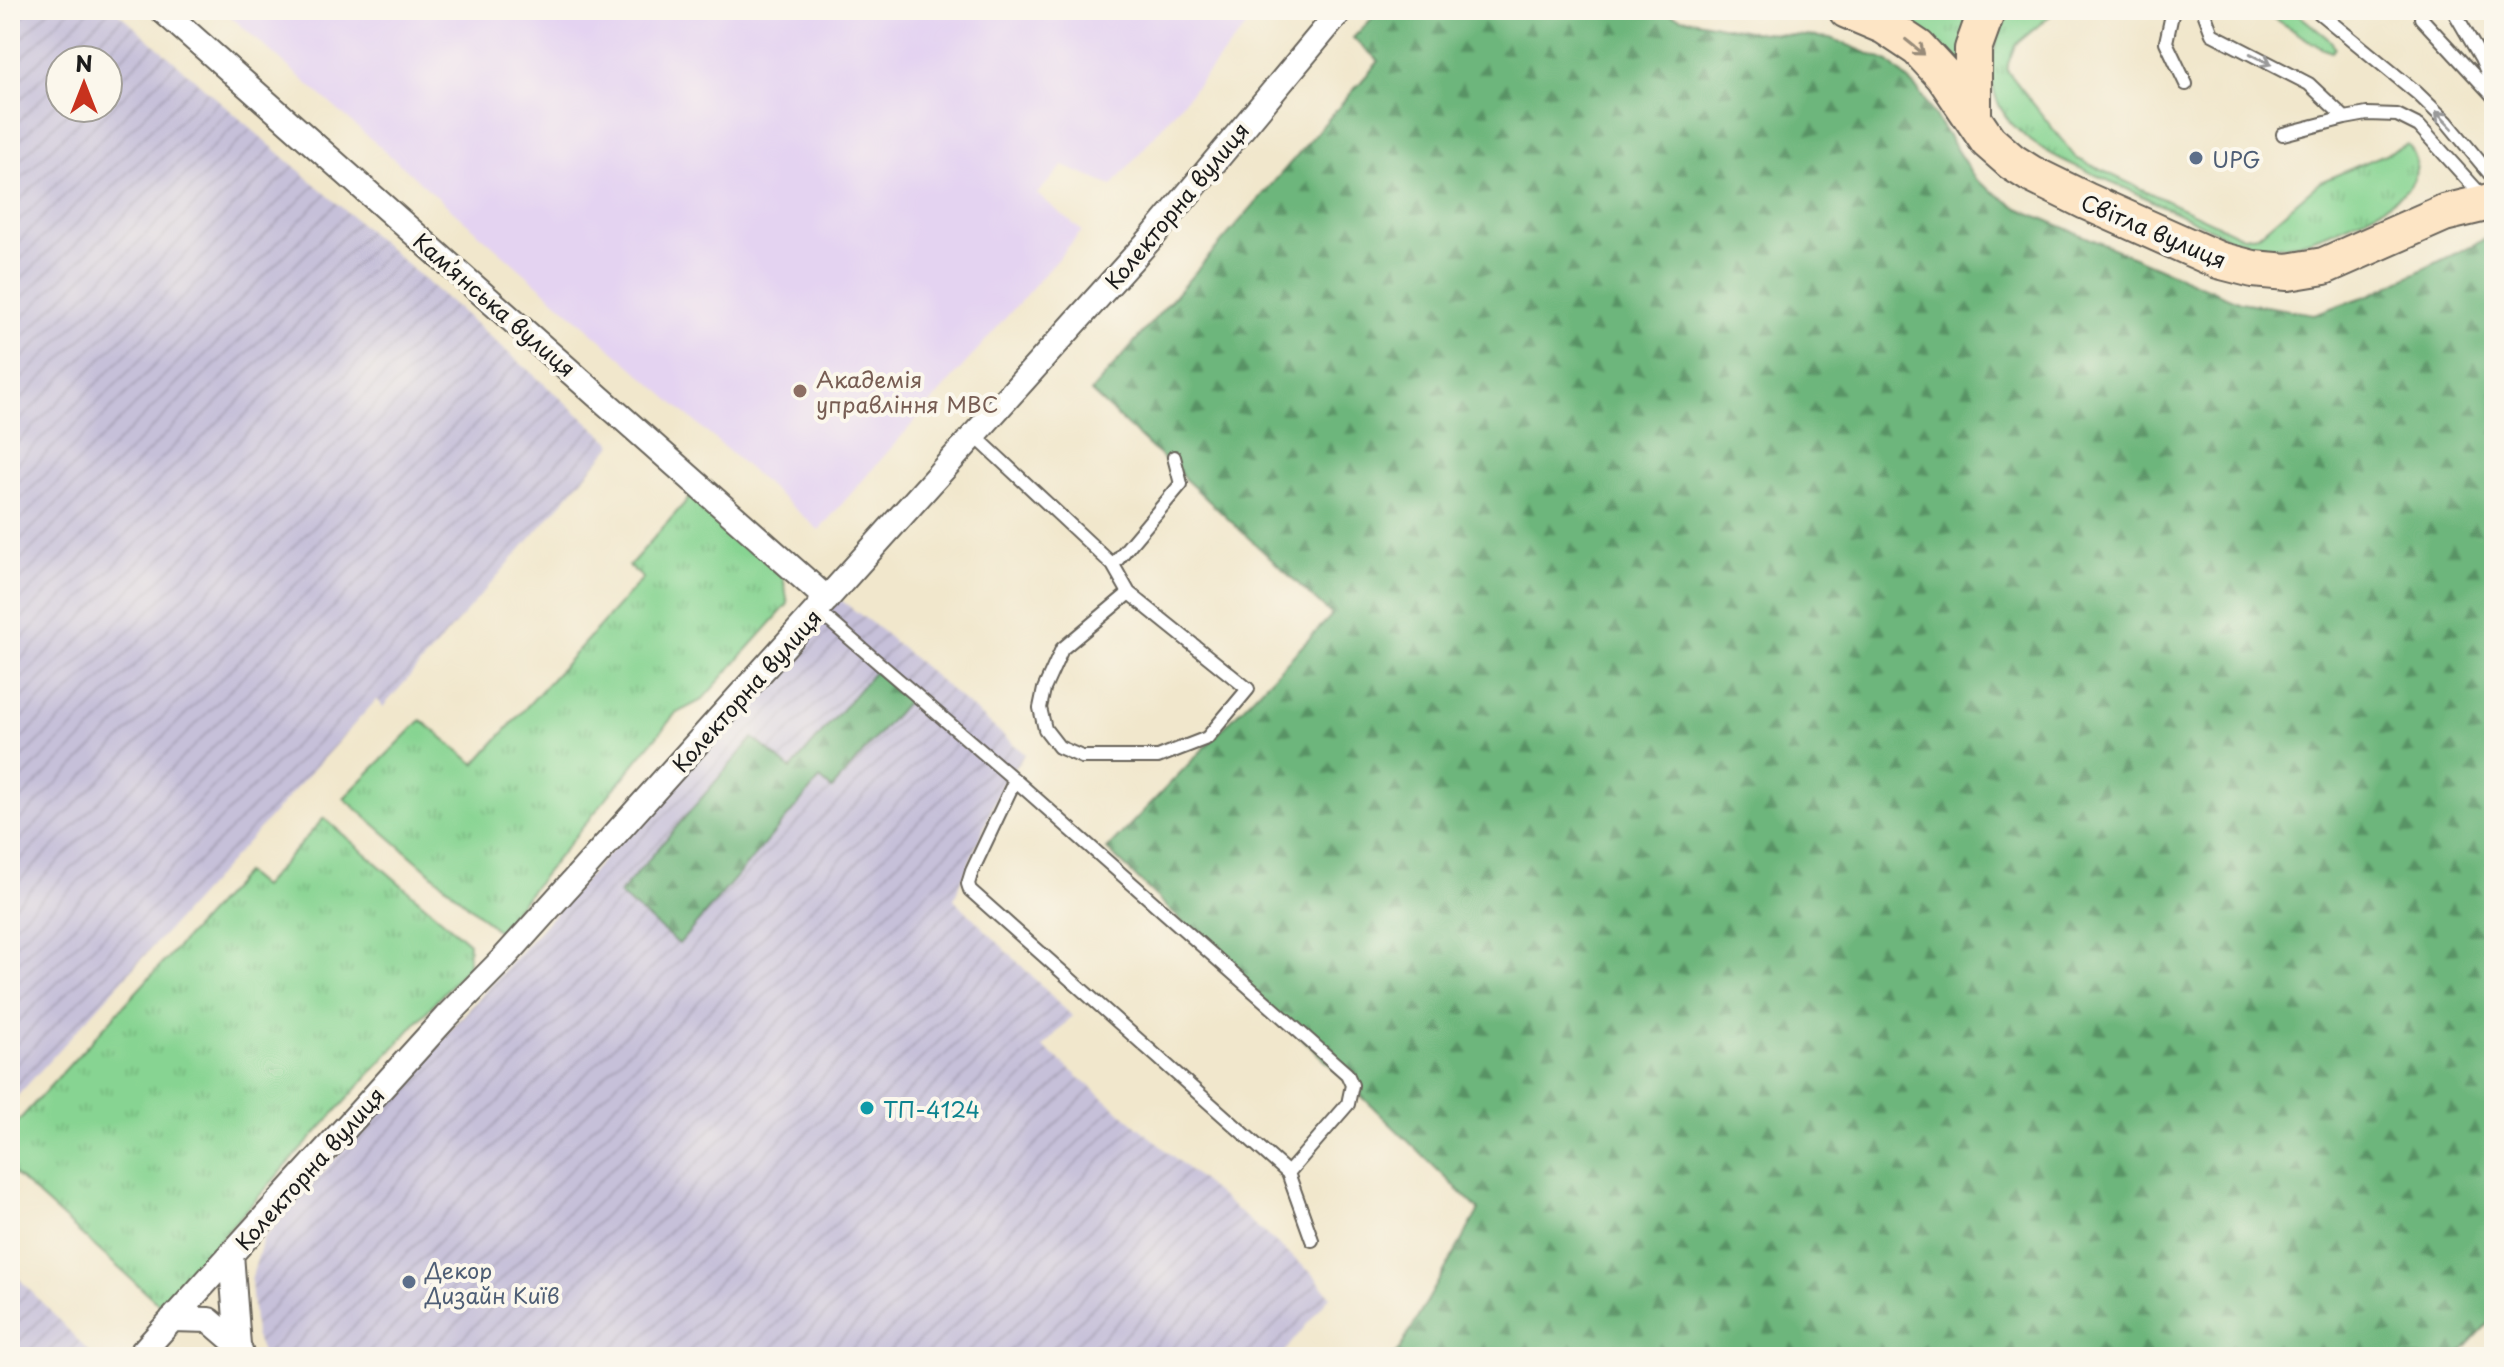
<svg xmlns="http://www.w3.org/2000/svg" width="2504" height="1367" viewBox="0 0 2504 1367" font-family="'Playpen Sans',sans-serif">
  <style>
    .built { fill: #e4d3f1 }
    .industrial { fill: url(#industrial-furrows); fill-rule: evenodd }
    .grass { fill: url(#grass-tufts); stroke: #527857; stroke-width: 2 }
    .forest { fill: url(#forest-firs); stroke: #44694c; stroke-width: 2 }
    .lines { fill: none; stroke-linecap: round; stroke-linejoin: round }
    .lane-casing { stroke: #67635a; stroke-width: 16 }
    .street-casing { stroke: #67635a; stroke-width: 28 }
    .secondary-casing { stroke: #67635a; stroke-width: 40 }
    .lane { stroke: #fff; stroke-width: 12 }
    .street { stroke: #fff; stroke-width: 24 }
    .secondary { stroke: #fde5c5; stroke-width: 36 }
    .oneway { stroke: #988b79 }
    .oneway2 { stroke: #999 }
    .service-dot { fill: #5c6f8a; stroke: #fbf7ec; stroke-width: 3 }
    .education-dot { fill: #8d6e63; stroke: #fbf7ec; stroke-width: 3 }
    .culture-dot { fill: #0f9aa8; stroke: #fbf7ec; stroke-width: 3 }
    .labels { text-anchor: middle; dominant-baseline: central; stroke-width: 8; stroke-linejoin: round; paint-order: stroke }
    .service-label { font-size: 22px; fill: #4e5e75; stroke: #fbf7ec; text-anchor: start }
    .street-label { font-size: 22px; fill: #1c1c1c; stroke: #fbf7ec }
    .education-label { font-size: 22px; fill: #785e54; stroke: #fbf7ec; text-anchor: start }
    .culture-label { font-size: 22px; fill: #0d838f; stroke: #fbf7ec; text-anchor: start }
  </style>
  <defs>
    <pattern id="industrial-furrows" width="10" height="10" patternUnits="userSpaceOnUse" patternTransform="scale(2)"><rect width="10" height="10" fill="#c6c0d9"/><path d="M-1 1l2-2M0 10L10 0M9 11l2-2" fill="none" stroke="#aaa4ba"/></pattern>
    <pattern id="grass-tufts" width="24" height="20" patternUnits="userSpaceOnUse" patternTransform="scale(2)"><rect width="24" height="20" fill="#87d492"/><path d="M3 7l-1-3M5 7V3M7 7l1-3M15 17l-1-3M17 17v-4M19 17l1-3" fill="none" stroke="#74b57d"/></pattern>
    <pattern id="forest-firs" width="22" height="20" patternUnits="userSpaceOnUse" patternTransform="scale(2)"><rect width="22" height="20" fill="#6db67c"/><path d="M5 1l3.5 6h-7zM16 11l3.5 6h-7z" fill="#599365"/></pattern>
  </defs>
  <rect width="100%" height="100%" fill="#fbf7ec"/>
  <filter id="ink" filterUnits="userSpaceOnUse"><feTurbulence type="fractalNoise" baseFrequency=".0125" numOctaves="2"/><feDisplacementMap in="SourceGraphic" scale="16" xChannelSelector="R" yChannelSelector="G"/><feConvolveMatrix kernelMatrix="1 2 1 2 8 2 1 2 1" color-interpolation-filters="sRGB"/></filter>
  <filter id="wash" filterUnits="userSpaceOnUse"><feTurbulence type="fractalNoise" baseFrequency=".006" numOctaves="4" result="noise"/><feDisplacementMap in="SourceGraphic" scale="32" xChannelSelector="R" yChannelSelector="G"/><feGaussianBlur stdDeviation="1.8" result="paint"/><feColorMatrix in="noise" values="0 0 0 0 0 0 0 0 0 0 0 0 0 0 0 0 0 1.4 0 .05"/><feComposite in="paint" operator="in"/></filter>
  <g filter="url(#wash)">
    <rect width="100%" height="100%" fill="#f1e7cc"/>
    <path class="built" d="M223,10H1252L1246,27L1112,186L1063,166L1037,194L1082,231L819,530Z"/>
    <path class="industrial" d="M10,10H115L613,444L383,707L377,699L10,1104ZM60,60H108V108H60Z
      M838,598L882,631L1025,754L1002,784L954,899L1072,1016L1043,1047L1314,1275L1330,1296L1280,1357H264L255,1335L251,1280L263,1239Z
      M10,1269L94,1357H10Z"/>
    <path class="grass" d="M1877,10H1972L1958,75Z
      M2012,10H2057L2015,45L2006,69L2076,158L2243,237L2258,235L2320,182L2408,144C2419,158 2420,176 2407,189C2387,211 2313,242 2283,246C2266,247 2250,244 2234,240C2197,222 2160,205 2123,187C2071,163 1987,138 1992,67C1994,45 1999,28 2012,10Z
      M2260,10H2293L2331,41L2335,48L2332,52L2323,49Z
      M697,489L782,571L788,604L702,700L675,714L498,931L344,798L421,720L475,764L643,578L629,566Z
      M324,818L469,943L468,966L160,1305L10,1170V1130L245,873L262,887Z"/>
    <path class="forest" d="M1380,10H1660L1681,18L1753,32L1831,38L1889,62L1918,90L1976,180L2018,208L2240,302L2314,314L2372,294L2487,238L2494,237V1317L2457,1357H1392L1401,1347L1479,1210L1107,849L1332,615L1091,392L1379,61L1353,38Z
      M875,671L908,700L832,789L820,779L679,944L619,894L753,738L791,769Z"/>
  </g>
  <g filter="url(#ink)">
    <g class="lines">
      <g class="lane-casing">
        <path id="lane" d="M2173,10L2166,42L2186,84
          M2203,10L2212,34L2309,84L2345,118
          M2316,10L2417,93L2447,122L2494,179
          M2453,10L2481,58L2494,89
          M2421,18L2494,97
          M2283,134L2345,118L2367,114L2397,115L2419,126L2483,197
          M974,435L1113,565L1129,593L1248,689L1207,738L1158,757H1082L1059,747L1045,729L1040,708L1044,689L1062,649L1129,593
          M1113,565L1181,484L1174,457
          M817,610L1015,780L972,871L968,884L970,890L1288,1173L1312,1240
          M1015,780L1347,1074L1352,1085L1348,1104L1288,1173"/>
      </g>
      <g class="street-casing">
        <path id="street" d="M162,10L827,599
          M231,1254L238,1345L242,1357
          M172,1319L209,1320L238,1345
          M138,1357L446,1017L502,960L1153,236L1341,10"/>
      </g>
      <g class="secondary-casing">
        <path id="secondary" d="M1847,10L1885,26L1918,48L1944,76L1988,141L2012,162L2031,174L2086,201L2218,260L2253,269L2288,272L2324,266L2444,213L2494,201
          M1973,117V49L1987,10"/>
      </g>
      <use href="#lane" class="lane"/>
      <use href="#street" class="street"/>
      <use href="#secondary" class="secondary"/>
    </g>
    <defs><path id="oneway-shaft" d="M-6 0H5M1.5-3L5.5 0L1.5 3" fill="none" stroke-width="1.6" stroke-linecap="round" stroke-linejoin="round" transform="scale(2)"/></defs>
    <use class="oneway" href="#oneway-shaft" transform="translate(1915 47) rotate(39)"/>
    <g class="oneway2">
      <use href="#oneway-shaft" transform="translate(2261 59) rotate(27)"/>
      <use href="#oneway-shaft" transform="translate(2444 120) rotate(-134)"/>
    </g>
  </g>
  <g class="service-dot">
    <circle cx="2196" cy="158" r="8"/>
    <circle cx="409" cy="1282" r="8"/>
  </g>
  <circle class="education-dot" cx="800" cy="391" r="8"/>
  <circle class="culture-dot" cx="867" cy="1108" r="8"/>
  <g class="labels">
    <g class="service-label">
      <text x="2212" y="158">UPG</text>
      <text x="425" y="1269">Декор<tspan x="425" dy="25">Дизайн Київ</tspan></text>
    </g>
    <g class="street-label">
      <text transform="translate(1176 205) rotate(-50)">Колекторна вулиця</text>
      <text transform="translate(2154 230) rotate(23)">Світла вулиця</text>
      <text transform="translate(495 304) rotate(41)">Камʼянська вулиця</text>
      <text transform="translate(746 690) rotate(-48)">Колекторна вулиця</text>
      <text transform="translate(309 1168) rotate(-48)">Колекторна вулиця</text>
    </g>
    <g class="education-label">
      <text x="816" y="378">Академія<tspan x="816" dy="25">управління МВС</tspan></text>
    </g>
    <g class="culture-label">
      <text x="883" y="1108">ТП-4124</text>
    </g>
  </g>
  <rect width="2504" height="1367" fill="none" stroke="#fbf7ec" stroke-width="40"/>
  <g transform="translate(84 84)"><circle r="38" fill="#fbf7ec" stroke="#a29f99" stroke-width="2"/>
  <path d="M0-6L14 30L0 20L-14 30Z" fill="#c8321e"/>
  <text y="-12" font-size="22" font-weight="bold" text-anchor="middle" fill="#1c1c1c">N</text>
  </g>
</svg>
